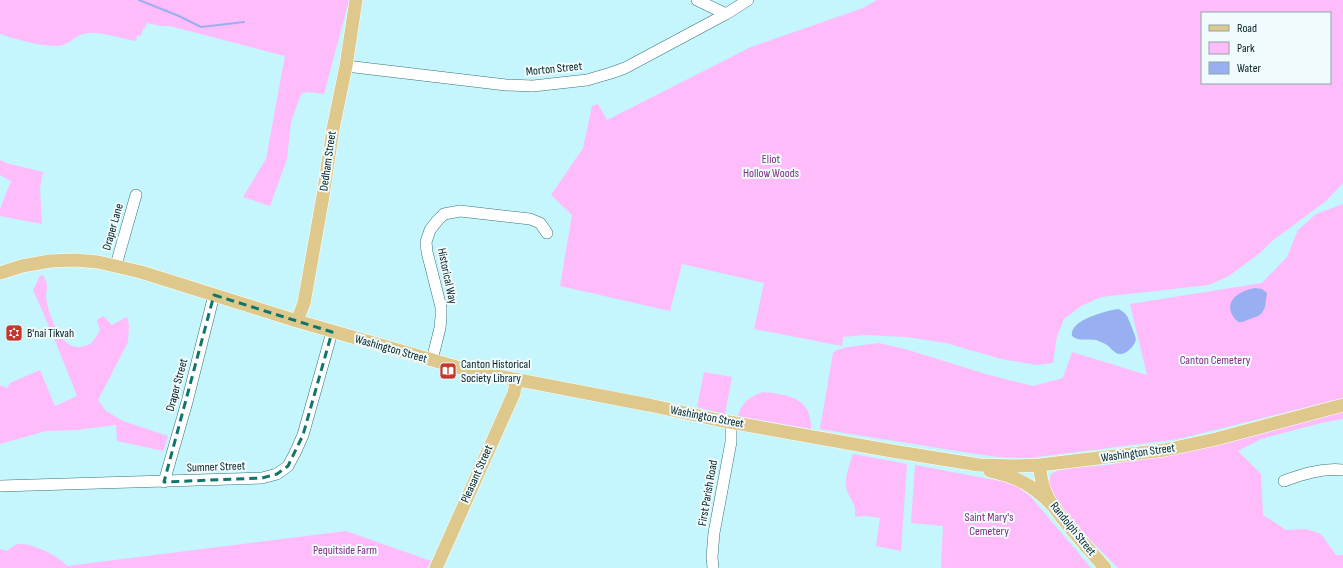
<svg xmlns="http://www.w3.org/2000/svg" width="1343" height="568" viewBox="0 0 1343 568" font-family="'Sofia Sans Condensed',sans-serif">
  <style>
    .green { fill: #ffbcfb; fill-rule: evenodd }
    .water { fill: #98b0f2 }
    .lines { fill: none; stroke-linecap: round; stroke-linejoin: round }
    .stream { stroke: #98b0f2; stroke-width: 2 }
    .minor-casing { stroke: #38737c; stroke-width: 12 }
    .major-casing { stroke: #fff; stroke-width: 14 }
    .minor { stroke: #fff; stroke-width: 11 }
    .major { stroke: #dfc88b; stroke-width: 13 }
    .marked { fill: none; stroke: #0f766e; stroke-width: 3; stroke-dasharray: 8 5; stroke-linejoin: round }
    .labels { text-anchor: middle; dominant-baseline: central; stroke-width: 4; stroke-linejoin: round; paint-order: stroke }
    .street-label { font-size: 12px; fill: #051e21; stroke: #effbfd }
    .park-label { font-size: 12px; fill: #832f82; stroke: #effbfd }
    .poi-label { font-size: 12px; fill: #051e21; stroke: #effbfd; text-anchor: start }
  </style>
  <rect width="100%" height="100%" fill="#c5f5fd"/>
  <path class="green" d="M0,0H349L324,94L308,92L301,94L291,122L287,159L270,206L243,197L266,159L285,56L170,26H161L147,23L145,28L143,29L141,36L137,35L136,41C123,39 106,33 94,33C76,32 75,41 63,45C49,49 14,39 0,34Z
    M877,0H1343V183L1326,201L1272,241L1260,253L1229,276L1209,285L1101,297L1081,306L1064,319L1057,336L1053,363L1037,365L1001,359L946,343L906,337L865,335L843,337L842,346L754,329L764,283L682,264L670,311L560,286L572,215L551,195L583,148L592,106L598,104L607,120L751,47L863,8ZM1202,13H1330V83H1202Z
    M0,160L6,163L43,172L40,188L42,224L0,216V209L11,181L0,175Z
    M1343,204V398L1178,439L1029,458L999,457L976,454L820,429L833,353L837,350L848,347L879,343L905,349L989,375L1033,386L1063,378L1072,352L1147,375L1130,304L1262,283L1287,257L1298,230L1316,214Z
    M43,275C45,279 47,283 47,287C47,290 46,293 46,296C47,311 60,347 77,347C91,347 94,341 100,330L97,320L103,316L112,325L127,317L129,324L128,342L98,400L106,411L123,421L168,436L163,451L117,441L116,425L77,430L46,431L0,444V385L7,388L10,383L40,370L55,406L77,396C63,360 49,325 33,290L40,276Z
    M704,372L732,377L725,414L697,407Z
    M763,392C788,395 812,397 811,429L738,416C743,401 748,398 763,392Z
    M1343,412V419L1321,423L1261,439L1238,451L1261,474L1263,515L1286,530L1306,529L1321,534L1336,555H1343V568H1118C1093,542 1063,517 1049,484L1051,474L1057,471L1071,468L1108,465L1231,441L1328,415Z
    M853,454L907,464L901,551L876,546L880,518L866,516L855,517C857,502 848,499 846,486C845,476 850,463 853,454Z
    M915,465L1005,482L1018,487L1030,496L1091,568H941L943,526L911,523Z
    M346,531L431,561L427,568H0V549L7,551C10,549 14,545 17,544C30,542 59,556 67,566Z"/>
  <path class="water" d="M1255,288L1262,289L1267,293L1265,307L1262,313L1258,316L1242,322H1238C1220,305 1236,291 1255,288Z
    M1118,309C1121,310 1125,313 1127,316C1128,317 1136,338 1136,339C1135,346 1126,355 1119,354C1114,353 1111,348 1107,345C1104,343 1099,341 1096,340C1088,338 1079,342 1072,336C1069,320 1106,311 1118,309Z"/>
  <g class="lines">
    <path class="stream" d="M139,0L179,16L201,27L244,22"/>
    <g class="minor-casing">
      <path id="minor" d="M697,0L726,14
        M346,66L506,85L533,86L587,80L611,73L625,68L726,14L748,0
        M116,265L136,195
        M432,360L440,328L441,317V307L427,252L426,242L430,230L437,221L444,214L460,211L530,219L540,223L547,233
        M1284,481C1303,474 1322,468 1343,470
        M164,482L187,402L214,295
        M0,486L262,478L277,474L288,466L295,453L303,435L332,332
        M713,568L712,557L714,533L731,442V423"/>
    </g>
    <g class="major-casing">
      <path id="major" d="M0,273L22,266L50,261L75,260L98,262L141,272L297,321L467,370L649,405L718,420L892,451L979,465L1015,466L1040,465L1165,450L1216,439L1343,405
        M297,321L304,303L323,196L333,129L346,66L356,0
        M1040,465C1040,494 1055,509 1072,530C1083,543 1094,555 1105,568
        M990,471C1017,477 1033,485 1052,505
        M436,568L514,393L517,379"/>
    </g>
    <use href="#minor" class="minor"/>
    <use href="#major" class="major"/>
  </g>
  <path class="marked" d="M214,295L332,332L303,435L288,466L277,474L262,478L164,482Z"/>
  <defs>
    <g id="synagogue-square" transform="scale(0.9)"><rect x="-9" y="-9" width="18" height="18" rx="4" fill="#c4372d" stroke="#effbfd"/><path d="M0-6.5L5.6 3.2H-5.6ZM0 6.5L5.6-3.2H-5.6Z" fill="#fff"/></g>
    <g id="library-square" transform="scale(0.9)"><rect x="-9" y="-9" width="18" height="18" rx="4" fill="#c4372d" stroke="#effbfd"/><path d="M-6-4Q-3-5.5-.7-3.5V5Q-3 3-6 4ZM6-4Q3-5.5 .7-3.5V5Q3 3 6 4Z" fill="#fff"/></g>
  </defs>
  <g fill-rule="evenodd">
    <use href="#synagogue-square" x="14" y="333"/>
    <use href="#library-square" x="448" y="371"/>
  </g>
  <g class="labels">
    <g class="street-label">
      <text transform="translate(554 69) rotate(-6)">Morton Street</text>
      <text transform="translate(328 161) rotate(-82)">Dedham Street</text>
      <text transform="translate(113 227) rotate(-74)">Draper Lane</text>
      <text transform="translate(447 276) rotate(78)">Historical Way</text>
      <text transform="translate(391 349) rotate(16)">Washington Street</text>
      <text transform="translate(177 385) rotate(-75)">Draper Street</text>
      <text transform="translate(707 417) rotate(11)">Washington Street</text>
      <text transform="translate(1138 453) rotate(-8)">Washington Street</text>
      <text transform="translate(216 467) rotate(-2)">Sumner Street</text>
      <text transform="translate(477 474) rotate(-66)">Pleasant Street</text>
      <text transform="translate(708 493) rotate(-80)">First Parish Road</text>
      <text transform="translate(1073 529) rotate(51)">Randolph Street</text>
    </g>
    <g class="park-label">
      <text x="771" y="159">Eliot<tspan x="771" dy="14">Hollow Woods</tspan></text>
      <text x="1215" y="360">Canton Cemetery</text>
      <text x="989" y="517">Saint Mary's<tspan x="989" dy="14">Cemetery</tspan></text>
      <text x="345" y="550">Pequitside Farm</text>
    </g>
    <g class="poi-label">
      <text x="27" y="333">B'nai Tikvah</text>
      <text x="461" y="364">Canton Historical<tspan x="461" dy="14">Society Library</tspan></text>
    </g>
  </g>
  <rect x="1201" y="12" width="130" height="72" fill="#effbfd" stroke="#91a3a5"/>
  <rect x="1209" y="25" width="20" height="6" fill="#dfc88b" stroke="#91a3a5"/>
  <text x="1237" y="32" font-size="12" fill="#051e21">Road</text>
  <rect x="1209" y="42" width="20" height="12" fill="#ffbcfb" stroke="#91a3a5"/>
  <text x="1237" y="52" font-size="12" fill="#051e21">Park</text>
  <rect x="1209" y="62" width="20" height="12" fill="#98b0f2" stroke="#91a3a5"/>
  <text x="1237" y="72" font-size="12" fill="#051e21">Water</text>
</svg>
